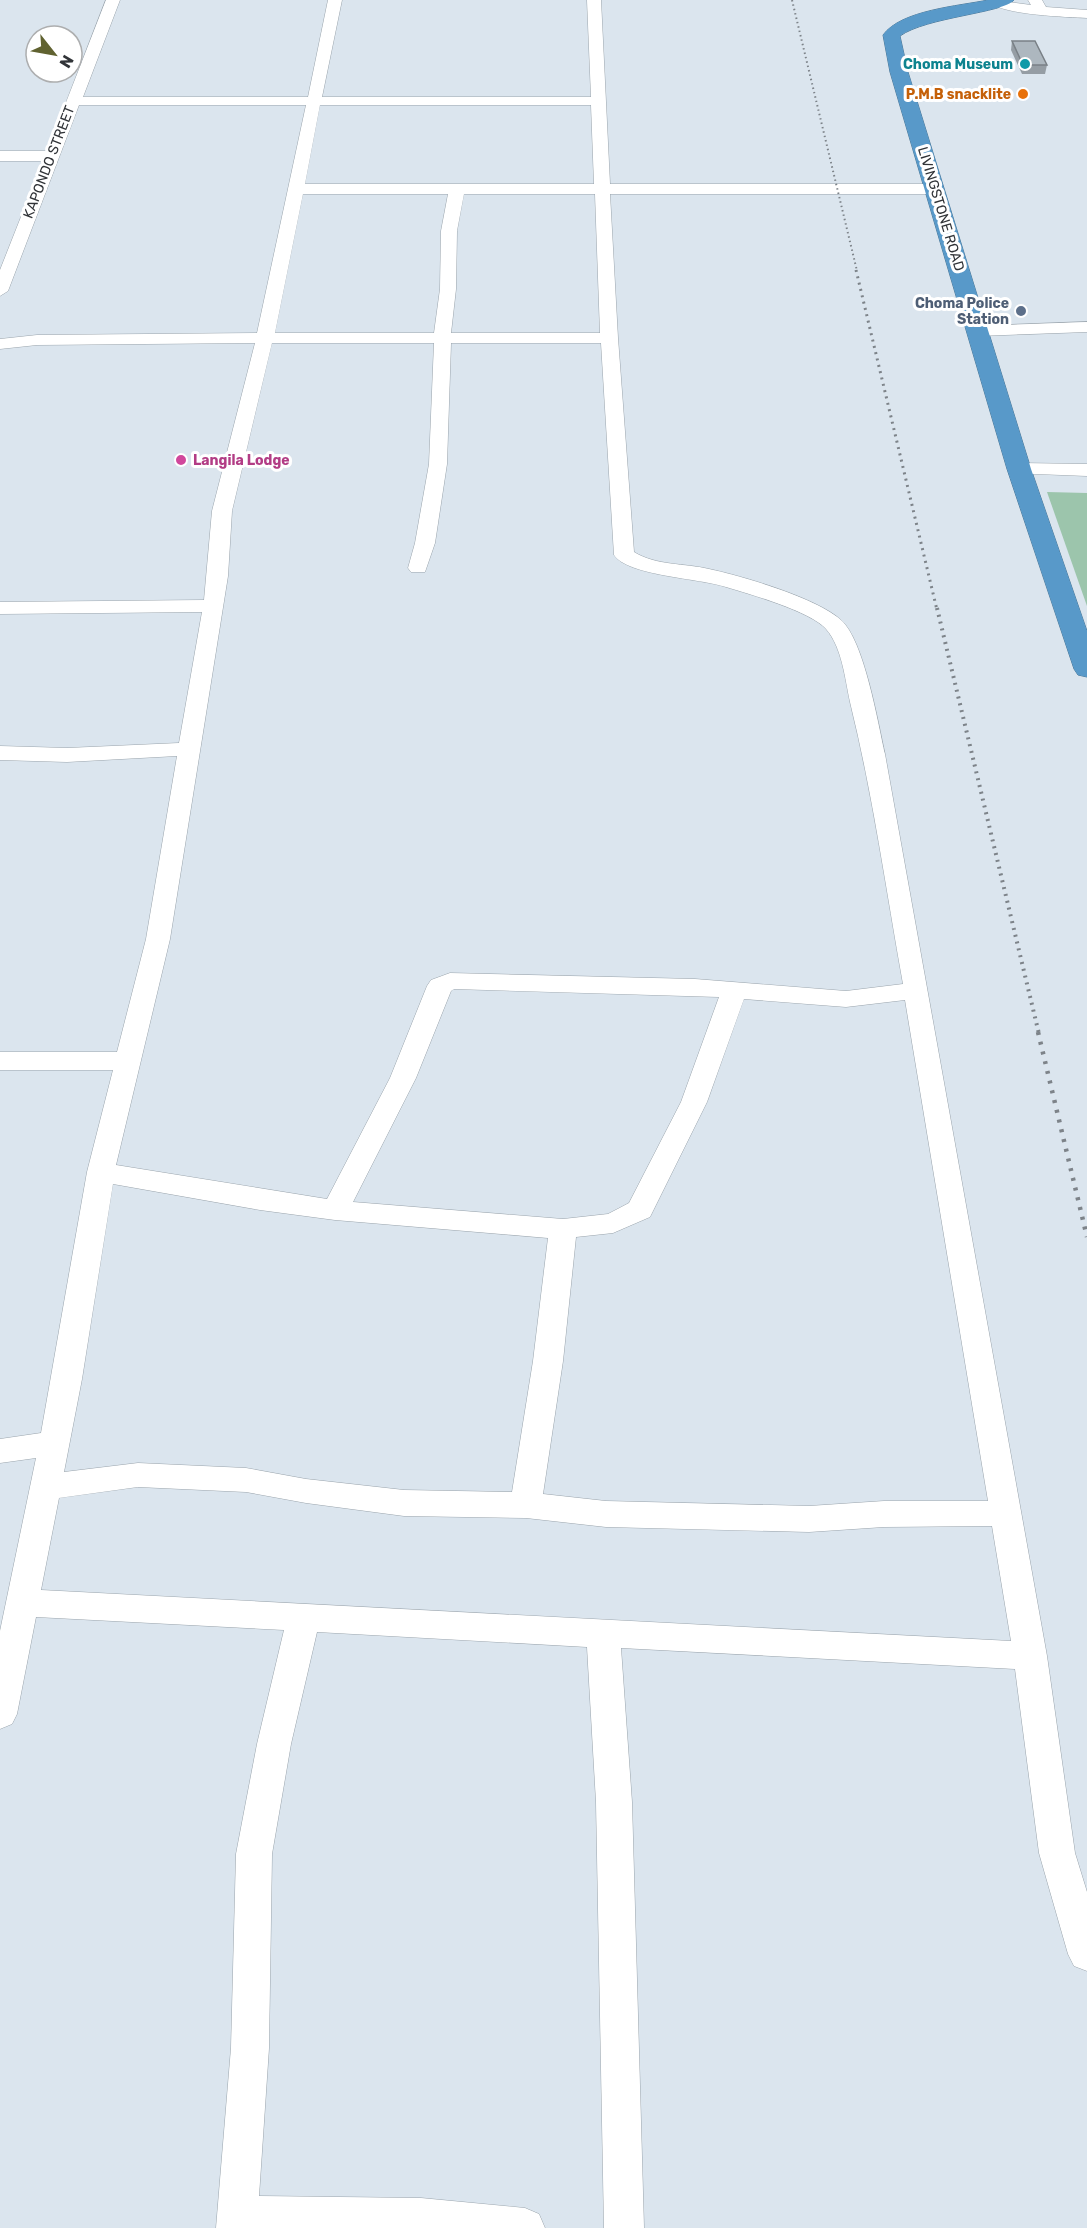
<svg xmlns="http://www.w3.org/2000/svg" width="1087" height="2228" viewBox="0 0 1087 2228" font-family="Rubik,sans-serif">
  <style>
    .green { fill: #9cc5ac }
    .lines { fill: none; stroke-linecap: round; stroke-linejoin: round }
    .minor-casing { stroke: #9aa4ac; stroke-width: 1 }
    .highway-casing { stroke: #4a7696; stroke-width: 1 }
    .minor { fill: #fff; fill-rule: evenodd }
    .highway { fill: #5899c9; fill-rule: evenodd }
    .rail-far3 { stroke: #7d8389; stroke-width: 2; stroke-dasharray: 1.5 3; stroke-linecap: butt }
    .rail-far2 { stroke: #7d8389; stroke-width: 3; stroke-dasharray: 2 4.5; stroke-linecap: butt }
    .rail-far1 { stroke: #7d8389; stroke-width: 4; stroke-dasharray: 2 5; stroke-linecap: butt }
    .rail { stroke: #7d8389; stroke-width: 4.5; stroke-dasharray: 3 7; stroke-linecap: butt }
    .wall { fill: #959da4 }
    .building { fill: #adb7bf; stroke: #798086; stroke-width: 1.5 }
    .culture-dot { fill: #0f9aa8; stroke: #fff; stroke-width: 2 }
    .food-dot { fill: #e8710a; stroke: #fff; stroke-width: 2 }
    .service-dot { fill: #5c6f8a; stroke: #fff; stroke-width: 2 }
    .hotel-dot { fill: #d1479c; stroke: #fff; stroke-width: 2 }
    .labels { text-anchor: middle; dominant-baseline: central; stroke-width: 6; stroke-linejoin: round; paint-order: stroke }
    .far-culture-label { font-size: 14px; font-weight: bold; fill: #0d838f; stroke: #fff; text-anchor: end }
    .far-food-label { font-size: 14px; font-weight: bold; fill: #c56008; stroke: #fff; text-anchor: end }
    .far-street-label { font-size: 14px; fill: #313438; stroke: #fff }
    .far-service-label { font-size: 14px; font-weight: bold; fill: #4e5e75; stroke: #fff; text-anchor: end }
    .far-hotel-label { font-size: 14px; font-weight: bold; fill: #b23c85; stroke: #fff; text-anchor: start }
  </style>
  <rect width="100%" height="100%" fill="#dbe5ee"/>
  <path class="green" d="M1047,492L1087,493V606Z"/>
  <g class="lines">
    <g class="minor-casing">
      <path id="minor" d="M106,0H120L83,97H308L328,0H342L322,97H591L587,0H601L610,184H935L943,189L935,194H610L618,338L634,552C657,566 684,563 709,569C742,576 817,598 841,620C864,640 878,723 885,754L1047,1656L1075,1853L1087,1892V1971L1074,1966L1068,1954L1039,1853L1015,1669L621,1648L632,1802L644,2228H604L596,1802L587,1647L317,1632L291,1744L272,1854L269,2048L259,2196L421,2198L525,2208L539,2214L545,2228H216L231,2048L236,1854L257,1744L284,1630L36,1617L17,1714L12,1724L0,1729V1631L36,1458L0,1463V1439L41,1433L87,1172L113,1070H0V1052H117L146,939L177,756L67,762L0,760V746L67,748L179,743L202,612L0,614V602L204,600L212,511L255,343L37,345L0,349V339L37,335L257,333L306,105H79L8,291L0,296V270L43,161H0V151H47ZM320,105H591L594,184H305ZM303,194H448L441,231L440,289L434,333H275ZM464,194H595L600,333H451L456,289L457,231ZM272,343H434L429,464L415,543L408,568L411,572H425L435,543L447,464L451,343H601L614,555C628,576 699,578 726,587C749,594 810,611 826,629C842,647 845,679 850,702C873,795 886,890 903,984L846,991L695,979L450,973L431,980L427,986L390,1078L327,1199L116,1165L170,939L228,576L232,511ZM454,989L719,997L681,1102L629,1203L608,1214L563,1219L353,1202L416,1078L451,991ZM744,999L846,1007L905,1000L988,1501H884L809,1506L606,1501L543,1494L563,1361L576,1237L613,1233L650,1217L707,1102ZM113,1184L260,1210L335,1220L548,1238L533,1361L512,1492L404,1490L306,1479L246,1468L138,1463L64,1472L82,1379ZM138,1487L246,1492L306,1503L404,1516L526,1518L606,1527L809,1532L884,1527L992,1526L1011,1641L41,1590L59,1498Z
        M993,0L1031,5L1028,0H1042L1046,7L1087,10V18C1068,17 1004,15 991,3Z
        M1087,322V332L978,336L969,331L978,326Z
        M1019,463L1087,464V476L1012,473L1009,469Z"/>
    </g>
    <g class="highway-casing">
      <path id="highway" d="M988,0H1014C1004,13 926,17 900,36L908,72L1031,469L1087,631V677L1078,675L1074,669L1007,469L890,72L883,35C901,10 959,6 988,0Z"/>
    </g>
    <use href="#minor" class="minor"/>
    <use href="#highway" class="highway"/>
    <path class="rail-far3" d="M792,0L857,271"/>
    <path class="rail-far2" d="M856,270L937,610"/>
    <path class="rail-far1" d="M937,608L1039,1034"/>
    <path class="rail" d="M1038,1032L1087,1237"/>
  </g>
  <path class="wall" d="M1012,41L1047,65L1045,74H1022L1011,50Z"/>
  <path class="building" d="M1012,41H1035L1047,65H1023Z"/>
  <circle class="culture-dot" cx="1025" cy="64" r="6"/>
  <circle class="food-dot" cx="1023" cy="94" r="6"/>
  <circle class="service-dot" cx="1021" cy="311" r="6"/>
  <circle class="hotel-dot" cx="181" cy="460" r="6"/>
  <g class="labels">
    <g class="far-culture-label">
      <text x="1013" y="64">Choma Museum</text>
    </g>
    <g class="far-food-label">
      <text x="1011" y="94">P.M.B snacklite</text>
    </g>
    <g class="far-street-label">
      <text transform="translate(49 162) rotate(-69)">KAPONDO STREET</text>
      <text transform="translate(941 209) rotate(73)">LIVINGSTONE ROAD</text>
    </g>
    <g class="far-service-label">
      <text x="1009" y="303">Choma Police<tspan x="1009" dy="16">Station</tspan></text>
    </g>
    <g class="far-hotel-label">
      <text x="193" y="460">Langila Lodge</text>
    </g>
  </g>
  <g transform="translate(54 54) rotate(121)"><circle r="28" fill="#ffffff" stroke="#adaeaf" stroke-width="1.5"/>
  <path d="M0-4.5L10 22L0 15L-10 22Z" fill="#606230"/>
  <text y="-9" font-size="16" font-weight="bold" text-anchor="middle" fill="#313438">N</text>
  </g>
</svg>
